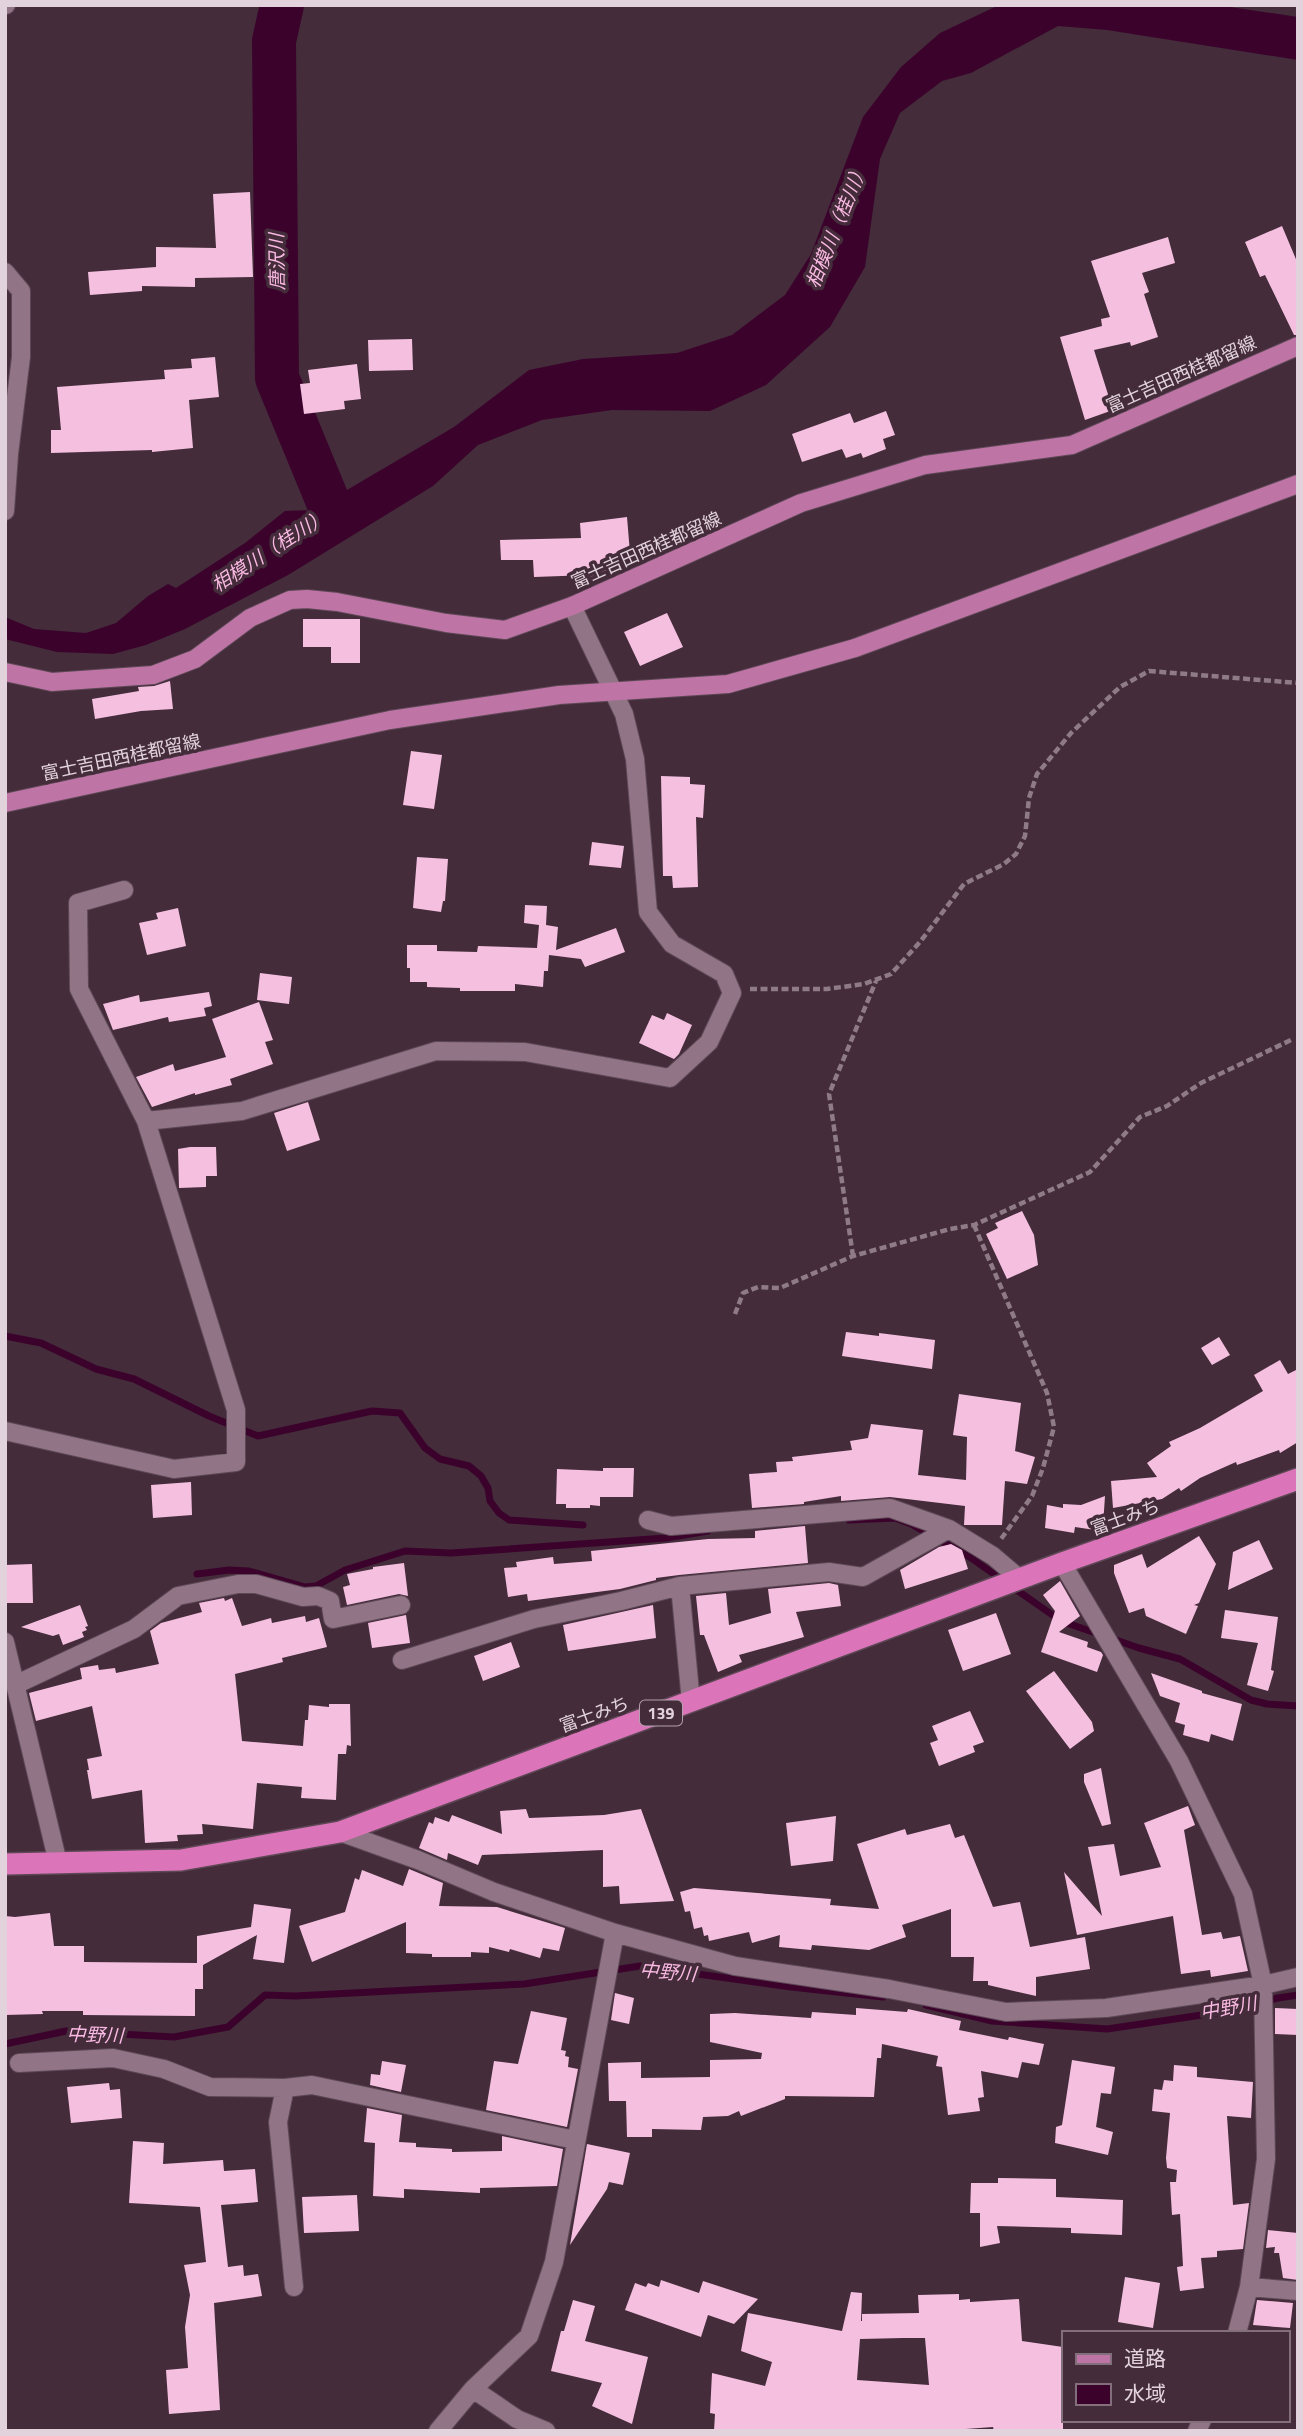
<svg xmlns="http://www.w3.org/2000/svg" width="1303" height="2436" viewBox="0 0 1303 2436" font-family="'Titillium Web','Noto Sans JP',sans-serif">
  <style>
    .water { fill: #3b032c }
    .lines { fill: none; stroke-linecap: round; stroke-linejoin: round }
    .stream { stroke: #3b032c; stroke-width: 7 }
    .river { stroke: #3b032c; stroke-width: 44 }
    .building { fill: #f5c0e0; fill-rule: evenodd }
    .minor-casing { stroke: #5e4856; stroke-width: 20 }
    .major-casing { stroke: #5e4856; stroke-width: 20 }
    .highway-casing { stroke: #5e4856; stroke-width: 24 }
    .path { stroke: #8f7b87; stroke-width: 4.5; stroke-dasharray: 7 3.5; stroke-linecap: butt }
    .minor { stroke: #917486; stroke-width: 18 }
    .major { stroke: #be74a5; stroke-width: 18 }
    .highway { stroke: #dc74b9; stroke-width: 21 }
    .labels { text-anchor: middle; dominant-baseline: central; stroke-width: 7; stroke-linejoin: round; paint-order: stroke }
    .shield { fill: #442c3b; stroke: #b3a0ac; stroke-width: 2 }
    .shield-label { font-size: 16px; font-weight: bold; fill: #e2d2dc }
    .street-label { font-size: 18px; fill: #e2d2dc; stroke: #442c3b }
    .water-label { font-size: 19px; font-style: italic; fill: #fab9e2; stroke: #442c3b }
  </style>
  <rect width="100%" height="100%" fill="#442c3b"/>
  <path class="water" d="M999,5H1217L1298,17V60L1107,30L1058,26L971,73L942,81L900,113L880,159L865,267L830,327L766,385L710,411L612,410L542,420L478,445L433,486L288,575L185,629L146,645L113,654L57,652L5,639V617L34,629L86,633L116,623L148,596L168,584L176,588L245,543L285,511L313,510L454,427L529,370L583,359L677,353L732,335L785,295L811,254L863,117L901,67L940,33Z"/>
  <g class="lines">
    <path class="stream" d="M5,1336L41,1343L96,1369L134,1379L209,1416L258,1436L372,1411L400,1413L425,1448L440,1459L469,1466L481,1476L488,1488L490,1501L499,1513L509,1520L583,1525
      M849,1520L895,1518L911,1524L971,1558L1061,1621L1139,1648L1180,1659L1251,1700L1267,1704L1298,1706
      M197,1574L229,1570L249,1571L305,1587L316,1586L345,1570L405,1551L451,1553L666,1538L708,1531
      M926,2005L992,2021L1107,2029L1229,2011L1278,1998L1298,1995
      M5,2044L66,2031L174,2037L228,2027L265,1995L295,1996L524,1984L640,1966L791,1987L883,1997"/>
    <path class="river" d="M282,5L274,41L277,378L331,509"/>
  </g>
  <path class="building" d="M250,192L253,277L195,278V287L142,286V291L90,295L88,272L156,267V247L216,248L213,194Z
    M1282,226L1298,264V335H1294L1265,275L1260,277L1245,242Z
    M1168,237L1175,263L1142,273L1149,292L1144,294L1158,337L1131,346L1130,342L1094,350L1113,410L1085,420L1060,337L1102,326L1101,319L1110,317L1091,261Z
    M412,339L413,370L369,371L368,340Z
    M215,357L219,397L189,400L193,448L152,452V450L51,453V430H61L57,387L165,379L164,370L192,368L191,359Z
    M357,364L361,399L344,401L345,409L304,414L300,384L310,383L308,370Z
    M886,411L895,435L883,439L886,449L863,458L861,453L846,458L842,449L802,462L792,434L850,413L854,423Z
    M627,517L630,553L620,554L619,569L591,580L590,575L534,577L533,560H501L500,540L581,538L580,523Z
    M667,613L683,647L640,666L624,632Z
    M303,619H360V663H331V647H303Z
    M170,681L173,709L141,711L95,719L92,699L139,691L138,687L154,686Z
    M411,751L442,755L434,809L403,805Z
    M661,776L690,777V784L705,785L703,818L696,817L698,887L673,888L672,876H663Z
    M592,842L624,846L621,868L589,865Z
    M417,857L448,859L445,901H443L441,912L413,908Z
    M525,905L547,906L546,925L558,927L556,950L616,928L625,952L585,967L581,959L549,955L548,971H544L543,987L515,984V991H460V988L427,987V982H410V968H407V945H437V951L477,952L478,946L537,948L539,925L524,923Z
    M178,908L186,946L147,955L139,923L158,919L156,913Z
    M260,973L292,977L289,1004L257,1000Z
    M209,992L212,1006L204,1008L206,1016L169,1022L168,1017L113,1030L103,1004L139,995L140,1002Z
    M259,1002L273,1040L265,1042L273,1064L230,1079L232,1085L195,1095V1093L152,1107L136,1077L173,1064L175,1071L226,1057L212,1019Z
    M667,1013L692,1025L679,1054L674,1059L639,1043L652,1015L664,1020Z
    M308,1102L320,1140L287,1151L274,1113Z
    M190,1147H216L217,1176H206V1187L179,1188L178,1149Z
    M1022,1211L1034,1235L1038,1265L1007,1279L986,1234L998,1228L995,1223Z
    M846,1332L879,1336V1333L935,1340L932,1369L842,1356Z
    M1219,1337L1230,1355L1212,1365L1201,1348Z
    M1280,1360L1288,1374L1298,1369V1442L1280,1453L1279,1450L1237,1465L1236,1462L1200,1478L1181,1491L1179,1488L1162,1499L1113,1508L1111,1481L1157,1477L1147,1463L1171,1446L1169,1442L1200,1428L1263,1391L1254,1375Z
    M959,1394L1021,1403L1015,1451L1035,1457L1027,1484L1005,1481L1002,1525H964L965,1506L890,1497L841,1501V1496L804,1502V1504L752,1508L749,1474L777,1472L776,1462L793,1461L792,1457L852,1450L850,1441L868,1438L871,1424L923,1430L918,1475L966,1480L967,1437L953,1435Z
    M603,1468H634L633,1497H600V1506L590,1505V1508H566V1504H556L557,1469L603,1471Z
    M191,1482L192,1515L153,1518L151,1485Z
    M1105,1496L1103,1526L1096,1525L1095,1530L1075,1527L1074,1533L1045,1528L1047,1505L1063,1508V1504L1081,1505Z
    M805,1526L808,1563L679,1575L656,1578V1580L620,1589L528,1601L527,1594L508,1597L504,1568L517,1567L516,1562L553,1557L554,1564L592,1561L591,1551L708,1539L755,1538V1531Z
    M1199,1536L1216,1564L1199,1603L1194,1605L1198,1606L1186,1634L1146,1616L1144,1608L1129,1613L1114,1573V1565L1142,1554L1147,1568Z
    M1259,1540L1273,1569L1228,1590L1233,1552Z
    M951,1544L962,1550L968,1569L905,1589L900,1570L939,1547Z
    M404,1563L408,1596L399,1594L347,1605L343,1587L350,1585L347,1574L373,1569V1567Z
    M32,1564L33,1603H5V1565Z
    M1060,1581L1080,1616L1059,1632L1088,1642L1087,1647L1101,1652L1103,1655L1097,1672L1041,1652L1055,1611L1043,1595Z
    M829,1583L838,1585L841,1606L796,1612L804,1637L739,1655L742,1662L718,1672L704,1635H700L696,1596L726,1593L729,1625L771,1613L768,1589Z
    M224,1598L225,1601L232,1598L242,1626L271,1618L272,1623L305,1616L306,1622L319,1618L327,1647L282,1658L283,1662L235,1674L242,1741L303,1746L305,1720H308L309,1705L329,1707V1704H350L351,1746L347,1745L346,1754H338L336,1800L301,1798L302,1787L257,1783L253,1829L202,1824L203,1834L177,1835L178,1841L145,1843L142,1790L92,1799L87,1770H89L87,1759L102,1756L92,1706L36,1721L29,1693L82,1679L80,1668L98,1665L99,1670L115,1668L116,1673L159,1664L150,1631L161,1623L202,1612L199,1603Z
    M80,1605L88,1626L85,1627L87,1630L82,1632L84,1637L63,1645L59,1634L53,1636L21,1627Z
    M653,1605L656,1638L568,1651L563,1625Z
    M1225,1610L1278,1617L1271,1670L1274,1671L1268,1691L1247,1685L1258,1643L1221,1638Z
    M996,1613L1011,1654L963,1671L948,1630Z
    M406,1615L410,1643L372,1648L368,1623Z
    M511,1642L520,1667L483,1681L474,1656Z
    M1054,1671L1092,1722L1094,1731L1070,1749L1026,1691Z
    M1151,1673L1202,1691V1693L1242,1704L1233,1741L1211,1734L1209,1742L1183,1735L1185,1725L1175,1722L1180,1703L1160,1696Z
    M970,1711L984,1742L973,1746L975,1752L939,1766L930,1743L938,1740L932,1726Z
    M1101,1768L1111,1824L1102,1826L1084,1782V1774Z
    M1188,1806L1195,1825L1184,1830L1202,1935L1221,1932L1223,1939L1240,1936L1248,1971L1211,1977L1210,1970L1181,1974L1173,1916L1077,1935L1064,1872L1102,1916L1088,1847L1114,1844L1120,1876L1161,1867L1144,1823Z
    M526,1809L529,1818L604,1815L641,1809L674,1901L620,1904L619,1886L603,1887V1850L482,1855L478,1865L448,1853L447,1860L419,1848L429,1822L433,1824L435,1817L449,1822L452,1815L502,1834L500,1811Z
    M836,1816L833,1861L791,1866L786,1823Z
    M950,1824L955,1838L964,1835L993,1907L1020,1902L1030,1947L1085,1937L1090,1969L1036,1977V1996L988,1985V1981H973L974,1957H951V1909L902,1925L906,1937L869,1950L812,1945L811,1950L779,1947L780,1935L752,1943L749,1932L709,1941L708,1935L704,1936L702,1927L694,1929L690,1911L685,1912L680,1892L694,1888L831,1899L830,1905L879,1909L857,1844L905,1829L907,1835Z
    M409,1869L443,1883L439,1906L497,1907L565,1928L559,1951L543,1948L540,1958L510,1949L509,1952L489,1947V1953L471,1952V1957H432V1954L406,1953V1922L312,1962L299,1926L345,1912L355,1878L359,1880L362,1870L403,1886Z
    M254,1904L291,1909L284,1963L253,1959L257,1935L203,1965V1989H195V2016L83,2015V2011H42L43,2014L5,2015V1916L15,1917L50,1913L54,1946H84V1962L197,1963V1936L251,1927Z
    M615,1993L634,1998L629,2024L611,2020Z
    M856,2008L907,2012L908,2009L961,2021L959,2030L1008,2040L1009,2037L1044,2044L1039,2065L1022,2062L1018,2078L981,2071L984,2097L978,2098L980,2111L948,2115L942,2067L936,2066L938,2056L882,2044L881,2058H877L874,2097L785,2096V2099L741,2116L739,2111L728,2116L703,2117L701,2130L652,2129V2137H627L626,2101H609L608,2063L641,2062V2078L710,2077V2060L761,2059L762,2053L710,2042V2014L735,2013L811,2018L812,2012L856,2015Z
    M1275,2008L1298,2009V2035L1275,2034Z
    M531,2011L567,2018L561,2050L566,2051L565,2056L569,2057L568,2067L578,2069L567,2127L486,2110L494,2061L518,2064Z
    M1072,2060L1115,2067L1111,2094L1101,2093L1096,2127L1113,2132L1108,2155L1055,2143L1056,2127L1062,2125Z
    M382,2061L406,2065L401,2092L370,2085L371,2074L380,2075Z
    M1174,2065L1197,2067V2077L1253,2082L1251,2118L1227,2116L1233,2205L1249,2203L1243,2249L1217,2251V2257L1201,2258L1204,2288L1180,2291L1177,2267L1183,2266L1180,2214L1172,2215L1170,2182H1176L1177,2170L1167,2168L1166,2158L1170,2113L1152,2111L1154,2089L1162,2090L1164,2080L1173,2081Z
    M109,2083L110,2090L120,2089L122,2118L71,2123L67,2087Z
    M367,2108L402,2115L399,2142L416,2143V2147L452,2149V2152L502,2151V2136L563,2149L557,2186L480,2188V2193L404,2189V2198L373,2196L375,2143L364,2142Z
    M133,2141L164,2143L163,2164L223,2160L224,2171L255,2169L258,2202L221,2205L228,2267L243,2265L244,2276L258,2274L262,2296L214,2303L220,2410L169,2414L166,2370L188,2368L185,2327L190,2295L184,2265L206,2262L200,2207L129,2203Z
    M587,2144L630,2153L623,2185L609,2182L607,2189L570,2245Z
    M998,2178L1056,2179V2197L1123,2200L1122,2235L1071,2233V2228L997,2226L1000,2243L980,2247V2213H970L971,2183H998Z
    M357,2195L359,2231L304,2233L302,2197Z
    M1268,2230L1298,2233V2280L1283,2278L1279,2253H1274L1275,2247L1266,2248Z
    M1125,2277L1160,2283L1153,2328L1118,2322Z
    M661,2280L699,2293L703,2281L758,2299L734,2324L708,2315L701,2337L625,2310L635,2283L646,2287L648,2283L659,2287Z
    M851,2292L862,2293L861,2321H862V2314L919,2313L918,2295L959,2294V2300L970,2299V2302L1019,2299L1022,2341L1063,2347V2431H994L993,2427L938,2431H714L715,2414L710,2413L712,2373L765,2386L772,2362L741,2351L748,2313L842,2331ZM903,2338H925L929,2385L857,2380L860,2339Z
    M573,2300L595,2306L585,2341L648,2357L632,2424L592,2406L602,2383L551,2371L561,2331H564Z
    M1257,2300L1293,2303L1290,2328L1253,2325Z"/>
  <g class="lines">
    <g class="minor-casing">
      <path id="minor" d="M5,5H6
        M5,272L21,291V357L9,454L5,511
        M124,890L78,903L79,989L146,1121
        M5,1431L174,1469L236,1462V1410L146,1121L242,1111L436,1051L525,1052L670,1078L709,1042L732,993L724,974L672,944L648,912L635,759L624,714L572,606
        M648,1520L671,1526L890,1508L949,1529L993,1556L1020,1579
        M1062,1563L1179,1761L1243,1894L1263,1985L1266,2159L1249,2287L1237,2333
        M680,1586L691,1702
        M5,1642L58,1863
        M402,1660L534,1619L621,1601L680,1586L829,1572L863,1577L949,1529
        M15,1685L134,1629L178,1596L238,1584H256L303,1597L318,1596L330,1601L333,1619L401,1605
        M340,1832L418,1860L494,1892L615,1933L735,1966L889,1989L1006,2012L1106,2008L1263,1985L1298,1977
        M19,2063L113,2058L164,2069L210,2087L285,2088L312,2085L575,2140
        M285,2088L278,2122L294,2287
        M1249,2287L1298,2291
        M473,2389L517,2419L546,2431
        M438,2431L473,2389L529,2336L554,2262L615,1933
        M1197,2431L1202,2420"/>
    </g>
    <g class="major-casing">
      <path id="major" d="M5,672L52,682L153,675L195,659L250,618L290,600L307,599L337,602L446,623L505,630L572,606L801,503L925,465L1072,445L1298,346
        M5,803L390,720L559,695L728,684L855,648L1298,484"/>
    </g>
    <g class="highway-casing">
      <path id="highway" d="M5,1864L181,1860L340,1832L1062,1563L1298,1479"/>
    </g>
    <path class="path" d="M750,989H827L864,984L891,974L920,942L964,884L1004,864L1016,854L1025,836L1029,798L1037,774L1071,733L1120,687L1149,671L1298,683
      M974,1225L1047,1393L1054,1427L1043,1468L1032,1496L1001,1539
      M853,1256L829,1094L876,981
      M735,1314L743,1293L758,1287L780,1288L853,1256L950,1229L974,1225L1090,1172L1140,1117L1167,1106L1201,1083L1291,1040"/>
    <use href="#minor" class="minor"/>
    <use href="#major" class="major"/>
    <use href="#highway" class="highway"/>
  </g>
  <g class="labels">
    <rect class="shield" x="640" y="1700.5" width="42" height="25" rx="5"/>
    <g class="shield-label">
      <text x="661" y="1713">139</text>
    </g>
    <g class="street-label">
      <text transform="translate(1181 374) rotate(-24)">富士吉田西桂都留線</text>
      <text transform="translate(646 550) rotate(-24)">富士吉田西桂都留線</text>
      <text transform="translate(121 757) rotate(-12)">富士吉田西桂都留線</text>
      <text transform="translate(1125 1517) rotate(-20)">富士みち</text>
      <text transform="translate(594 1714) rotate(-20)">富士みち</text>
    </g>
    <g class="water-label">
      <text transform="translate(836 225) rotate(-68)">相模川（桂川）</text>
      <text transform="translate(276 262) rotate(-91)">唐沢川</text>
      <text transform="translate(269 550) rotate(-33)">相模川（桂川）</text>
      <text transform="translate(668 1971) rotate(5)">中野川</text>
      <text transform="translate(1228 2007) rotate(-10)">中野川</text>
      <text transform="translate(95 2034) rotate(2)">中野川</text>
    </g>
  </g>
  <rect width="1303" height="2436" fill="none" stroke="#e2d2dc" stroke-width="14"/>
  <rect x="1062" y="2331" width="228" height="91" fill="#442c3b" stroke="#836e7b" stroke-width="2"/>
  <rect x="1076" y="2354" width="35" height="10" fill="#be74a5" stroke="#836e7b" stroke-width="2"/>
  <text x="1124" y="2366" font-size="21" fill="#e2d2dc">道路</text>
  <rect x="1076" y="2384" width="35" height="21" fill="#3b032c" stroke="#836e7b" stroke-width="2"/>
  <text x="1124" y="2401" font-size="21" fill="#e2d2dc">水域</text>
</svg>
